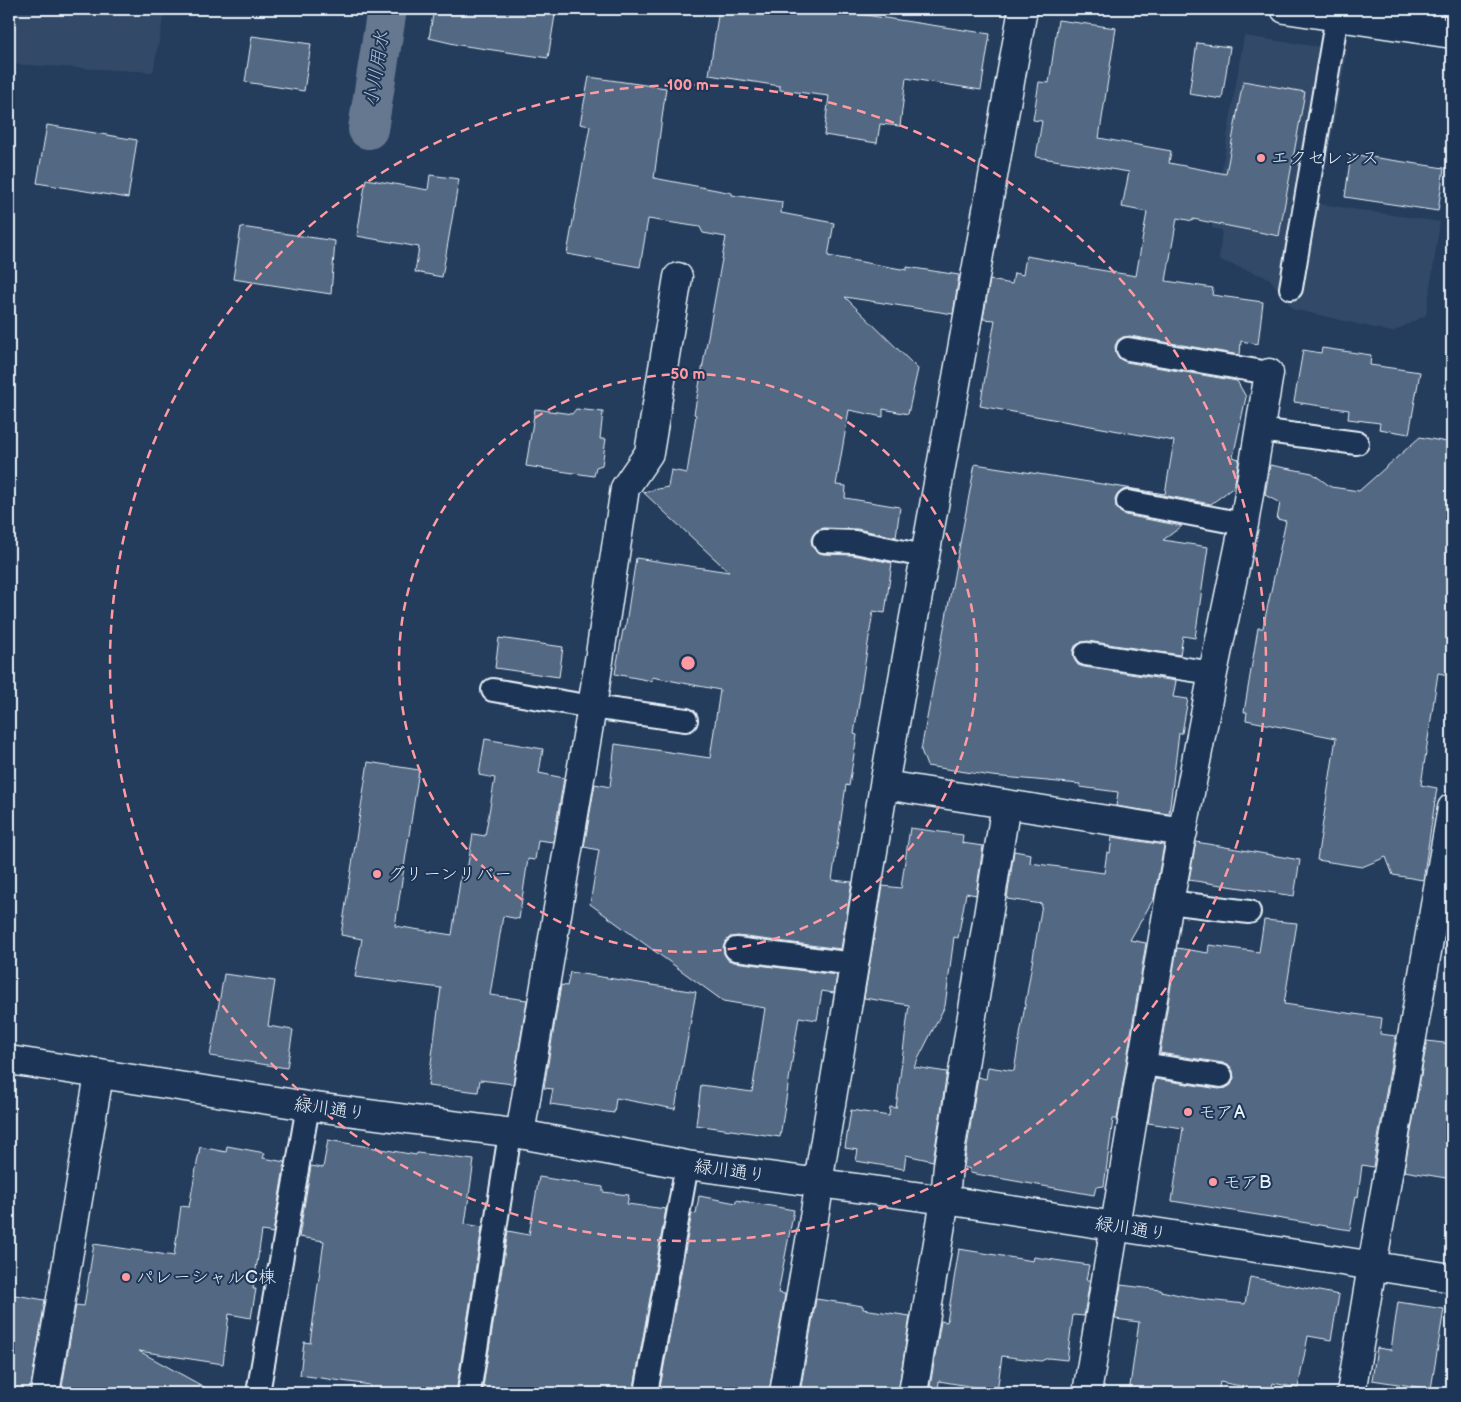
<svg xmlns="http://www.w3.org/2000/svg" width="1461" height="1402" viewBox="0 0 1461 1402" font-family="'Balsamiq Sans','Klee One',sans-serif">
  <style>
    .built { fill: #334a68 }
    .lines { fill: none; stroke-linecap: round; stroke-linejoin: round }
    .canal { stroke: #657890; stroke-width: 40 }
    .building { fill: #536782; stroke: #e8f1f8 }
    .lane-casing { stroke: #e8f1f8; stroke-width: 26 }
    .street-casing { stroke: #e8f1f8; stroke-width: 31 }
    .secondary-casing { stroke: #e8f1f8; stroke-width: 31 }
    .primary-casing { stroke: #e8f1f8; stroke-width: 31 }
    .lane { stroke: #1d3557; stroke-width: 22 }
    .street { stroke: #1d3557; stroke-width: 28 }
    .secondary { stroke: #1d3557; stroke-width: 28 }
    .primary { stroke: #1d3557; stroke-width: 28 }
    .ring { fill: none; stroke: #ff9aa2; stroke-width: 2.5; stroke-dasharray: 9 6 }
    .poi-dot { fill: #ff9aa2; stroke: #1d3557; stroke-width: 2 }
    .labels { text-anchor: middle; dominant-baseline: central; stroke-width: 4; stroke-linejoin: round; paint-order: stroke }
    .poi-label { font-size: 18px; fill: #e8f1f8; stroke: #1d3557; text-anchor: start }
    .street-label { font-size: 18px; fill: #e8f1f8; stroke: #1d3557 }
    .water-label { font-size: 19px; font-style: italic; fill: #b4c1ce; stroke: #1d3557 }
    .centre { fill: #ff9aa2; stroke: #1d3557; stroke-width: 2.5 }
    .ring-label { font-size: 15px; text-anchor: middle; font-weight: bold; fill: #ff9aa2; stroke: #1d3557; stroke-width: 4; stroke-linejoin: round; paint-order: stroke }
  </style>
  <rect width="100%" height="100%" fill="#253d5d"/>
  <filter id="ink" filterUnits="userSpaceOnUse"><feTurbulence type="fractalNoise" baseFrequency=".02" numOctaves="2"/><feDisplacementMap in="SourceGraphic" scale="10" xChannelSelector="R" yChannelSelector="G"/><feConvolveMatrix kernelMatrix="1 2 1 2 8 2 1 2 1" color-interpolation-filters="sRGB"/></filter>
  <g filter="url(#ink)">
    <path class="built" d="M9,9H165L153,72L9,64Z
      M1244,36L1347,51L1319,204L1440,222L1426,315L1392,332L1293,309L1269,278L1219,260L1222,230L1212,228Z"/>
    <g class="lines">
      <path class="canal" d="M368,129L387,9"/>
    </g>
    <path class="building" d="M434,9H556L548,58L459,45L429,38Z
      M719,9H826L990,34L981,90L906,78L900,126L880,124L877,143L824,135L829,96L780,90V86L709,75Z
      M1058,20L1116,28L1099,138L1171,151L1169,163L1226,174L1243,81L1305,92L1279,236L1193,219V221L1177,218L1166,281L1213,288L1212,295L1263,302L1258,344L1241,341L1240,355L1130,336L1123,337L1118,340L1115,346L1116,354L1120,359L1126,362L1237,381L1246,397L1233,457L1239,459L1234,487L1211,504L1130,489L1123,490L1118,494L1115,499L1116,507L1120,512L1125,515L1182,526L1163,540L1208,547L1195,638L1183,636L1180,655L1088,641L1081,642L1075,646L1073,652L1074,659L1078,665L1084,667L1176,681L1173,697L1188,699L1182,733H1179L1169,814L1116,806L1118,792L1080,787V784L992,776L927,766L921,750L975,464L1165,494L1174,441L980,406L995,320L983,319L990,280L1012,284L1014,273L1023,275L1026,256L1077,265L1076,266L1136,276L1147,212L1122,207L1129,172L1036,157L1042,121L1033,120L1039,82L1049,83Z
      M252,36L311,44L304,91L245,82Z
      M1197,43L1230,47L1222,99L1189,94Z
      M589,77L666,88L654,178L732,193V195L782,202L781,213L834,223L828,256L907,270V267L959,275L953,314L845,297L918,369L908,414L883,409V417L849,410L836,485L846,486L845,498L900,507L896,537L857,529L824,528L817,530L813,535L811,540L813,548L818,552L823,554L853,555L892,563L885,613L873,611L854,734L857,735L849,786L846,785L832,880L852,882L841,949L738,936L730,937L726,941L723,947L724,954L728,960L734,962L837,975L834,993L822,991L817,1020L799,1017L780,1137L696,1125L701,1085L752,1092L765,1008L723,1001L590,904L599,850L584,847L595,784L610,787L615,744L710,758L720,690L652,677V681L615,674L623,630H625L636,558L729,572L643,492L668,487L671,470L687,473L696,415L694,414L726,237L703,233L700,227L648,219L640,267L567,254L590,126L580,124Z
      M47,125L137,140L128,198L37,183Z
      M1351,154L1444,168L1438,211L1345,197Z
      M430,175L459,179L442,277L415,272L419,247L357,236L366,179L428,190Z
      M241,227L335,241L331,294L233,279Z
      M1322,348L1371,355L1370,365L1420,372L1409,434L1379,429L1380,423L1348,419L1349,410L1294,402L1303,350L1321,353Z
      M535,409L572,414L576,409L603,412L600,439H606L602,465L596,467L594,476L526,466Z
      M1420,437L1452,443V632L1448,675L1438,673L1421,785L1437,788L1423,880L1393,875L1386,857L1362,867L1317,860L1336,738L1246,720L1247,712H1244L1258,628H1263L1286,521L1277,519L1280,503L1265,495L1270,465L1312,473L1331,487L1359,491Z
      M499,638L563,647L559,677L495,668Z
      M485,739L543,749L539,773L564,778L553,842L538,840L535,860L528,859L519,919L503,916L490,995L527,1000L513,1084L480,1080L478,1092L428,1086L441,988L355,977L362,939L341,935L368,762L419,770L395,926L452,935L461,875L466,876L473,834L485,836L495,778L479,775Z
      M910,828L963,835L962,843L983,846L976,895L966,893L958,938L954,937L945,1006L914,1067L947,1072L933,1161L906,1155L904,1169L856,1161L858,1150L845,1148L851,1110L889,1116L890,1107L896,1108L909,1005L864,998L883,886L901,888Z
      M1112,837L1164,845L1154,898L1130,940L1146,943L1117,1119H1113L1104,1186L1096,1187L1094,1195L970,1173V1169L964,1167L978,1077L986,1079L988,1067L1014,1071L1042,904L1007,899L1014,851L1031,854L1030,863L1104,873L1107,852L1110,853Z
      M1196,842L1300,860L1294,896L1189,880Z
      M1264,920L1297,923L1284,1004L1382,1018L1380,1034L1396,1036L1373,1167L1362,1165L1358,1197L1356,1196L1350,1230L1172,1201L1183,1128L1148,1123L1155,1079L1219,1089L1226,1088L1231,1085L1234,1078L1233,1071L1230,1066L1223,1063L1160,1053L1177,948L1208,953L1209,945L1259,952Z
      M570,972L696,992L675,1109L616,1098L614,1113L550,1104L553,1089L544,1088L561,985L567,986Z
      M224,974L275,981L268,1026L293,1030L287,1068L210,1056Z
      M1427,1041L1452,1044V1179L1404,1171Z
      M328,1140L416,1155L417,1153L474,1160L465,1224L482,1227L456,1393H368L370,1385L300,1375L304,1342L310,1343L324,1241L299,1237L311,1166L323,1168Z
      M227,1146L265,1153L263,1158L285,1162L273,1233L262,1231L253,1289H256L251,1318L229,1314L223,1364L139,1351L215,1393H61L76,1305L84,1306L94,1244L174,1256L181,1206L189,1207L200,1147L226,1152Z
      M539,1177L603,1187V1192L629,1195L627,1204L666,1209L633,1393H482L508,1231L529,1235Z
      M699,1196L736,1203V1200L794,1210L778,1293L785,1294L769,1393H659L692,1213L696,1214Z
      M959,1249L1033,1261L1034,1257L1089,1265L1086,1280H1090L1084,1316L1073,1315L1067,1360L1048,1358L1041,1361L1002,1356L997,1391L939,1381L938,1393H929L941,1321L947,1322Z
      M1250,1277L1339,1295L1331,1340L1308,1336L1298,1388L1273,1383L1271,1392L1220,1382L1218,1393H1129L1139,1322L1115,1319L1121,1285L1161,1290V1291L1198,1299L1245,1304Z
      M9,1294L45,1300L30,1393H9Z
      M816,1299L863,1306V1309L910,1316L898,1393H800Z
      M1398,1302L1444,1309L1431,1389L1372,1380L1377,1348L1391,1350Z"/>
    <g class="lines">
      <g class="lane-casing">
        <path id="lane" d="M1291,288L1337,16
          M1128,349L1269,373
          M1260,430L1357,443
          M1128,502L1244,524
          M824,541L855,542L924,556
          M1086,654L1213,673
          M493,690L592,707L686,720
          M1169,902L1249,912
          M736,949L854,964
          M1143,1064L1221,1076
          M258,1393L308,1106
          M469,1393L510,1134
          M646,1393L687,1165"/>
      </g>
      <g class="street-casing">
        <path id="street" d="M1429,30V9
          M884,785L1006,804
          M520,1134L592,707L625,488L649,453L678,277
          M45,1393L99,1075
          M784,1393L817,1200L821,1164L884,785L1023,9
          M913,1393L945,1200L948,1165L1006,804L1183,832
          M1087,1393L1169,902L1213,673L1244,524L1269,373
          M1351,1393L1372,1266L1452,808"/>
      </g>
      <g class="secondary-casing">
        <path id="secondary" d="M9,1060L308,1106L520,1134L687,1165L945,1200L1452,1278"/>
      </g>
      <g class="primary-casing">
        <path id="primary" d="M1285,9L1452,34"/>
      </g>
      <use href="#lane" class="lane"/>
      <use href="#street" class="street"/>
      <use href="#secondary" class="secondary"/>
      <use href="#primary" class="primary"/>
    </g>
  </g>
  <g class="ring">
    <circle cx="688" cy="663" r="289"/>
    <circle cx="688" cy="663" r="578"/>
  </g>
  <g class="poi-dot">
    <circle cx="1261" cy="158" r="5"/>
    <circle cx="377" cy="874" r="5"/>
    <circle cx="1188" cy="1112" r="5"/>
    <circle cx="1213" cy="1182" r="5"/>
    <circle cx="126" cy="1277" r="5"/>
  </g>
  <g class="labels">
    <g class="poi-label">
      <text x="1271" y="158">エクセレンス</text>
      <text x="387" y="874">グリーンリバー</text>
      <text x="1198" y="1112">モアA</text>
      <text x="1223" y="1182">モアB</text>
      <text x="136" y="1277">パレーシャルC棟</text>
    </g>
    <g class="street-label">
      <text transform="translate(330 1109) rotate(8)">緑川通り</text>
      <text transform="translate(730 1171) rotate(8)">緑川通り</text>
      <text transform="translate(1131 1229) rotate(9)">緑川通り</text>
    </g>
    <g class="water-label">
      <text transform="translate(377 69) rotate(-81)">小川用水</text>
    </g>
  </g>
  <circle cx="688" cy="663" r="8" class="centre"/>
  <g class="ring-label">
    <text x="688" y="90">100 m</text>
    <text x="688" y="379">50 m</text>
  </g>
  <rect width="1461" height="1402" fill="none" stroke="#1d3557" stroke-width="30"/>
  <rect x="15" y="15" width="1431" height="1372" fill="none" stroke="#e8f1f8" stroke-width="2" filter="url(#ink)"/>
</svg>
